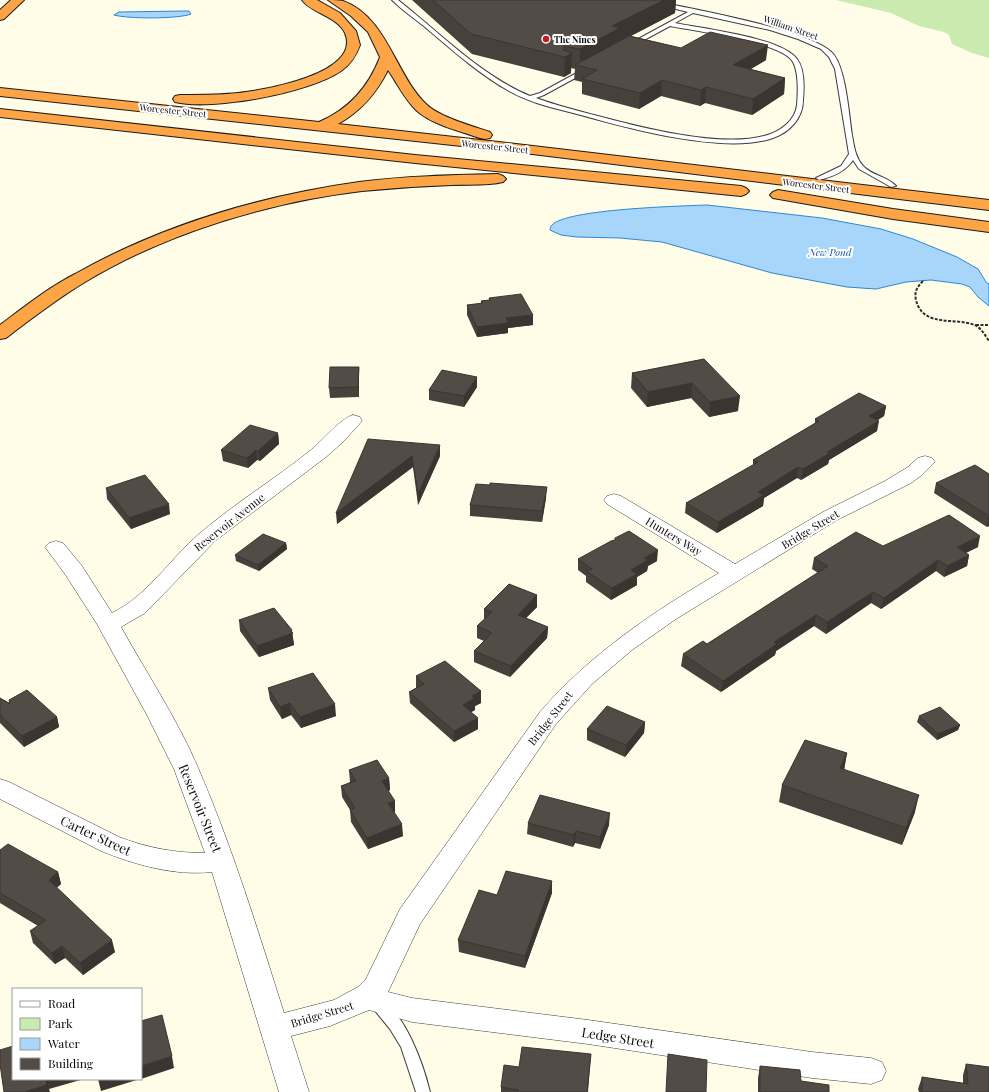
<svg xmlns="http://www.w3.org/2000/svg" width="989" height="1092" viewBox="0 0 989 1092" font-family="'Playfair Display',serif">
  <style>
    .green { fill: #caebaf }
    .water { fill: #a8d6fa; stroke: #2b87d4 }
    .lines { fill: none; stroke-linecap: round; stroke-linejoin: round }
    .lane-casing { stroke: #3d3d3d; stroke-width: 2 }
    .street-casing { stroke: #3d3d3d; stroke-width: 1 }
    .highway-casing { stroke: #1b1b1b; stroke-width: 2 }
    .path { stroke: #2c2c2c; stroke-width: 2; stroke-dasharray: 3 1.5; stroke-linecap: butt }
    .lane { fill: #fff; fill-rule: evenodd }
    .street { fill: #fff; fill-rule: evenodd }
    .highway { fill: #fda546; fill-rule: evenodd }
    .wall { fill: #47413c }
    .shaded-wall { fill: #3a3531 }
    .building { fill: #534c46; stroke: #3a3531 }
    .poi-dot { fill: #c01d1c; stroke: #fff; stroke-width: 1.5 }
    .labels { text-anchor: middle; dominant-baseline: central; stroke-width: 4; stroke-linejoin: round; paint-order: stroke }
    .far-street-label { font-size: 9px; fill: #0a0a0a; stroke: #fff }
    .far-poi-label { font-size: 9px; font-weight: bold; fill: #0a0a0a; stroke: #fff; text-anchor: start }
    .far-water-label { font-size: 10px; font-style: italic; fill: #0e58a1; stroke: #fff }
    .street-label { font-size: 11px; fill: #0a0a0a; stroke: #fff }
    .near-street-label { font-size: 13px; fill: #0a0a0a; stroke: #fff }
  </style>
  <rect width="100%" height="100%" fill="#fffce7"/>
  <path class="green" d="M836,0H989V58L972,53L952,44L949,35L944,32L919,26L891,13Z"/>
  <path class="water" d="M184,11H189L191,14C179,19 128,19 114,15L119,12Z
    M707,205L822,218L881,229L913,239L957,257L978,269L986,282L989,284V306L978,297L970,287L962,284L931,280L906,282L876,289L847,287L772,273L662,242L620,238L577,237L561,235L550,230C550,228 551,226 552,225C566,209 682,206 707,205Z"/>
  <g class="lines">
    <g class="lane-casing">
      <path id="lane" d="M392,0H398C440,33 480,75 530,96L540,93L584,69H588V71L544,95L536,98C555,105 575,110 594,115C639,127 719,148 764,136C780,132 795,121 797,105C798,93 799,73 793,62C783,42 694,31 670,26L633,46H629V44L688,12L640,0H650C685,8 816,30 834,55C846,71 849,115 852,135C854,146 855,157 863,166C871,175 888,177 896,186L891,187L859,169L853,160C845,172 832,177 819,180L816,178L841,166L849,154L835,69L829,57L821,49L798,39L770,30L693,13L675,23C703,29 780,37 797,59C805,69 804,89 803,100C803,118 790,132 773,138C724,155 627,128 577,114C554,108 530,103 509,91C479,74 452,50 425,27C414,18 402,10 392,0Z
        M379,1001C405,1010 424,1067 430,1092H416L401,1047L390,1029L372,1007L374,1003Z"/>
    </g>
    <g class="street-casing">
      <path id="street" d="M353,415L360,417L362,421L343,442L326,457L215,541L145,613L121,627C147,674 178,720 199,770C233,849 258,931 284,1013L334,1000L358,987L366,979L400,909L540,712C590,654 653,612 719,573L607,504L604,500L607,496L614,494L621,496L735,564L823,512L885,481L908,467L918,458L925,456L932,458L935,462L922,475L911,483L837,520L676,619L632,650L592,684L556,724L420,924L388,992L412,998L588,1020L812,1052L871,1058L882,1062L886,1071L882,1080L871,1084L812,1078L588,1044L412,1022L369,1010L330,1026L291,1036L309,1092H279L212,872C174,876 136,865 101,851L0,799V779L9,782L119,837C148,848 175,853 205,853L174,769L147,715L97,624L65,574L45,547L49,543L56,541L63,543L82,566L112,613C147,596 170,559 199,534C235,503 275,479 311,450C322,441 341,418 353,415Z"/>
    </g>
    <g class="highway-casing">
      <path id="highway" d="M11,0H24L4,19L0,20V10Z
        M302,0H317L340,13L356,31L360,45C356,56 351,64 341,71C309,93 212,111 175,102L173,99L175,96L180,95C199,95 219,95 238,93C264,90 362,74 345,33C337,16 311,13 302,0Z
        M328,0C333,0 339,0 343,1C387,17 395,74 426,104C439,117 472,126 490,132L492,135L490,138L485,139L480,138C460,131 433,125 417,111C405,100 397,83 388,70C376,94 361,111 338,124L516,144L989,200V210L516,152L0,96V88L319,122C349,109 368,88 380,57L368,32L351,16Z
        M0,109L415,155L741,186L746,188L749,191L746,194L741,196L415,163L0,117Z
        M498,174L503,176L506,179L503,182C487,186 469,184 452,185C422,186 392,188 362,191C269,202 166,233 85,282C57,299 32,318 6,338L0,339V325C24,307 48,288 75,274C162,225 260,196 359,182C405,176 452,175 498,174Z
        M778,190L893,209L989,222V232L893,219L773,198L770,195L773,192Z"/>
    </g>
    <path class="path" d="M923,281C917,287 914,292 916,300C923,328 954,317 975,325C981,328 985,335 989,341
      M976,325H989"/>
    <use href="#lane" class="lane"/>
    <use href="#street" class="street"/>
    <use href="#highway" class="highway"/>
  </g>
  <path class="wall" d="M412,0H676L675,13L631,36L681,48L766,60L750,69L785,78L784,94L752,115L705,103L700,106L661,96L639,109L582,94V82L574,80L575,69L571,68V73L564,77L472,54Z
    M489,298L533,315V325L508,328V333L477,337L467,315V305L481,304V301L489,300Z
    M704,359L738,411L709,417L691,398L647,407L631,388L632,373Z
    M359,367V397L330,398L329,388Z
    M477,387L464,407L429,400V390Z
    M886,406L884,416L878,420L877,431L829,460L828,464L801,480L797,478L764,498L763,506L717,533L685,513L686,503L753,465V460L815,423V419Z
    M278,433L279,444L260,461L257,460L248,468L223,461L221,450Z
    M368,439L440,456L418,505L413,467L337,524Z
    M989,474V526L987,527L934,493L936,483Z
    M106,488L170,514L131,529L107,499Z
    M546,498L542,522L470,516V505Z
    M286,543L287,549L259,571L236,561L235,555Z
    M883,546L978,547L966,553L969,555L967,566L944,577L936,571L881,609L871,603L826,634L814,626L776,651L775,655L721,692L681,666L683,654L707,644L818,573L812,569L814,558Z
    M578,559L657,561L648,566L647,571L637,577V585L611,600L586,582V576L578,570Z
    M537,595V607L526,618L548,627L547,638L510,677L474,662V651L484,641L477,638V626L484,620V609Z
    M239,620L292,633L294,645L259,657L240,631Z
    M416,676L481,691V703L475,706V710L471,712L478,729L454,742L410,703L409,692L416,688Z
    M268,688L336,716L301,728L291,715L282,719L270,700Z
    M0,698L10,703L9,700L57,717L59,727L24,747L0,723Z
    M919,716L960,725L958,730L937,740L917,722Z
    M645,722L644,733L625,757L587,740V729Z
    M847,753L844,770L915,812L902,845L779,802L782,785Z
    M349,770L389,778L390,790L388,791L395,812L394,813L403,836L368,849L351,822L350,810L342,797L341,786L350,782Z
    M528,823L609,825L600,849L575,843L573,847L527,834Z
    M0,850L58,872L61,884L56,888L115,952L83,975L65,958L55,964L33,943L30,931L38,926L0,903Z
    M552,893L525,968L459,952L458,940L497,895Z
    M591,1054L588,1092H501V1087L519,1067Z
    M966,1064L989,1092H919L918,1089L922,1077L963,1083V1075Z
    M760,1066L801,1081L829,1092H758V1078Z"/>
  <path class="shaded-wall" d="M664,0H676L675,13L619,42L580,66V49L612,26Z
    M768,45L766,60L731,81L733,65Z
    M572,53L571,73L564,77L565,57Z
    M785,78L784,94L752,115L753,99Z
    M662,80L661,96L639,109L640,93Z
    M706,87L705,103L700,106L701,90Z
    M533,315V325L508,328V333L477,337V327L506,318Z
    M359,367V397L358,387Z
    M477,377V387L464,407V396Z
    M692,383L691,398L647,407L648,392Z
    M740,396L738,411L709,417L710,402Z
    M886,406L884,416L867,426L869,416Z
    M879,421L877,431L829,460L828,464L801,480L803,469L827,452Z
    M278,433L279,444L260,461L258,451Z
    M440,445V456L418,505V494Z
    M256,450L257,460L248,468L247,458Z
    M412,456L413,467L337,524L336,513Z
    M798,467L797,478L764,498L763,506L717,533L718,522L758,492Z
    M547,487L546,498L542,522V511Z
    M169,504L170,514L131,529L129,518Z
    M989,516V526L987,527Z
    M980,536L978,547L955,558L957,547Z
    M286,543L287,549L259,571L258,565Z
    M658,550L657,561L648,566L647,571L637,577V585L611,600L612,588L644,558Z
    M969,555L967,566L944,577L947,566Z
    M938,560L936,571L881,609L884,598Z
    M873,592L871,603L826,634L827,622Z
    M537,595V607L518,626V615Z
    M816,615L814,626L776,651L775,655L721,692L723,681L774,642Z
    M548,627L547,638L510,677L511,666Z
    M292,630L294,645L259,657L257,646Z
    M481,691V703L475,706V710L463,717V705L472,696Z
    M290,703L291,715L282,719L280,707Z
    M335,704L336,716L301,728L300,717Z
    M57,717L59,727L24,747L22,736Z
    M478,718V729L454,742V731Z
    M645,722L644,733L625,757L626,745Z
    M960,725L958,730L937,740L938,734Z
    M847,753L844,770L840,768Z
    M389,778L390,790L383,793L382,781Z
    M919,795L915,812L902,845L906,828Z
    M395,801V812L389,815L388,803Z
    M610,813L609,825L600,849V837Z
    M402,824L403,836L368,849L367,838Z
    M576,831L575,843L573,847L574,835Z
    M58,872L61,884L52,892L49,880Z
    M552,881V893L525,968V956Z
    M112,940L115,952L83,975L80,963Z
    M62,946L65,958L55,964L52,953Z
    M172,1056L174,1068L141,1079V1066Z
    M46,1079H84L49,1089L50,1092H24Z
    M98,1079H140L101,1091Z"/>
  <path class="building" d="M433,0H664L612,26L620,28L580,49L564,46L563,50L572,53L565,57L471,34Z
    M710,32L768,45L733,65L785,78L753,99L706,87L701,90L662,80L640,93L582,79L597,70L575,65L629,36L681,48Z
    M521,294L533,315L506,318L508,323L477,327L467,305L483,303L481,301L490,300L489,298Z
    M704,359L740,396L710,402L692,383L648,392L632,373Z
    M330,367H359L358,387L329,388Z
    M442,370L477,377L464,396L429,390Z
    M859,393L886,406L869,416L879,421L827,452L830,453L803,469L798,467L758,492L764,495L718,522L686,503L758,462L753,460L819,421L815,419Z
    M250,425L278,433L258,451L256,450L247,458L221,450Z
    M368,439L440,445L418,494L412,456L336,513Z
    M975,465L989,474V516L936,483Z
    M145,475L169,504L129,518L106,488Z
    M490,483L547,487L542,511L470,505L476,484L490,485Z
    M949,515L980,536L957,547L969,555L947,566L938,560L884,598L873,592L827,622L816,615L774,642L777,644L723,681L683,654L703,641L707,644L828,566L814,558L856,532L883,546Z
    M629,531L658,550L644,558L648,560L631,570L637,574L612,588L586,571L592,569L578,559L611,541L615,540V538Z
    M263,534L286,543L258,565L235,555Z
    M509,584L537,595L518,615L548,627L511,666L474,651L492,633L477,626L492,612L484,609Z
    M274,608L292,630L291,631L293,633L257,646L239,620Z
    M445,661L481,691L472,696L475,698L463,705L478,718L454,731L409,692L424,684L416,676Z
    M313,673L335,704L300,717L290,703L280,707L268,688Z
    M27,690L57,717L22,736L0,715V698L10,704L9,700Z
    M607,706L645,722L626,745L587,729Z
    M940,707L960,725L938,734L919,716Z
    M805,740L847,753L840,768L919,795L906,828L782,785Z
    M377,760L389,778L382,781L395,801L388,803L402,824L367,838L350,810L355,808L341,786L356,781L349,770Z
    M540,795L610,813L600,837L576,831L574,835L528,823Z
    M8,844L58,872L49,880L112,940L80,963L62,946L52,953L30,931L46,920L0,893V850Z
    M506,871L552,881L525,956L458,940L479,890L497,895Z
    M162,1015L172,1056L141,1066V1021Z
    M13,1046V1079H46L47,1085L24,1092H4L0,1064V1050Z
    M522,1047L591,1054L587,1092H518V1090L501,1087L504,1065L519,1067Z
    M668,1054L707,1060L706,1092H666Z
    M966,1064L989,1067V1092H922V1077L968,1084Z
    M760,1066L800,1070L801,1081L829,1085V1092H760Z"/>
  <circle class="poi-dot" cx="546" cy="39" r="4"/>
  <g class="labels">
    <g class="far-street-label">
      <text transform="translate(791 27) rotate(19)">William Street</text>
      <text transform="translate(173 110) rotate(6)">Worcester Street</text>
      <text transform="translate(495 146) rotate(6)">Worcester Street</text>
      <text transform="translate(816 185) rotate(7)">Worcester Street</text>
    </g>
    <g class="far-poi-label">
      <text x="554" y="39">The Nines</text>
    </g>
    <g class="far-water-label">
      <text x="830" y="252">New Pond</text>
    </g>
    <g class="street-label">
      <text transform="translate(229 522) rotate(-38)">Reservoir Avenue</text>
      <text transform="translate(810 529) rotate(-31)">Bridge Street</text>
      <text transform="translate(674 536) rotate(31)">Hunters Way</text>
      <text transform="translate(550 718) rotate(-52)">Bridge Street</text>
      <text transform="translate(322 1014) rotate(-17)">Bridge Street</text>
    </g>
    <g class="near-street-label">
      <text transform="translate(201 808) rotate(68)">Reservoir Street</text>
      <text transform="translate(96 835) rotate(25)">Carter Street</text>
      <text transform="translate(618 1037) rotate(9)">Ledge Street</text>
    </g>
  </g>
  <rect x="12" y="988" width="130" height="92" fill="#ffffff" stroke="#9d9d9d"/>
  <rect x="20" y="1001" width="20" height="6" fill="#ffffff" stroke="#9d9d9d"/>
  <text x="48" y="1008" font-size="12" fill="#0a0a0a">Road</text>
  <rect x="20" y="1018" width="20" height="12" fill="#caebaf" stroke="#9d9d9d"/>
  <text x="48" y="1028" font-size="12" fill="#0a0a0a">Park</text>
  <rect x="20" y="1038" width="20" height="12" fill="#a8d6fa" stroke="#9d9d9d"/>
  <text x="48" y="1048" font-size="12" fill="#0a0a0a">Water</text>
  <rect x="20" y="1058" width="20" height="12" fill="#534c46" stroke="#9d9d9d"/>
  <text x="48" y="1068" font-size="12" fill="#0a0a0a">Building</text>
</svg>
